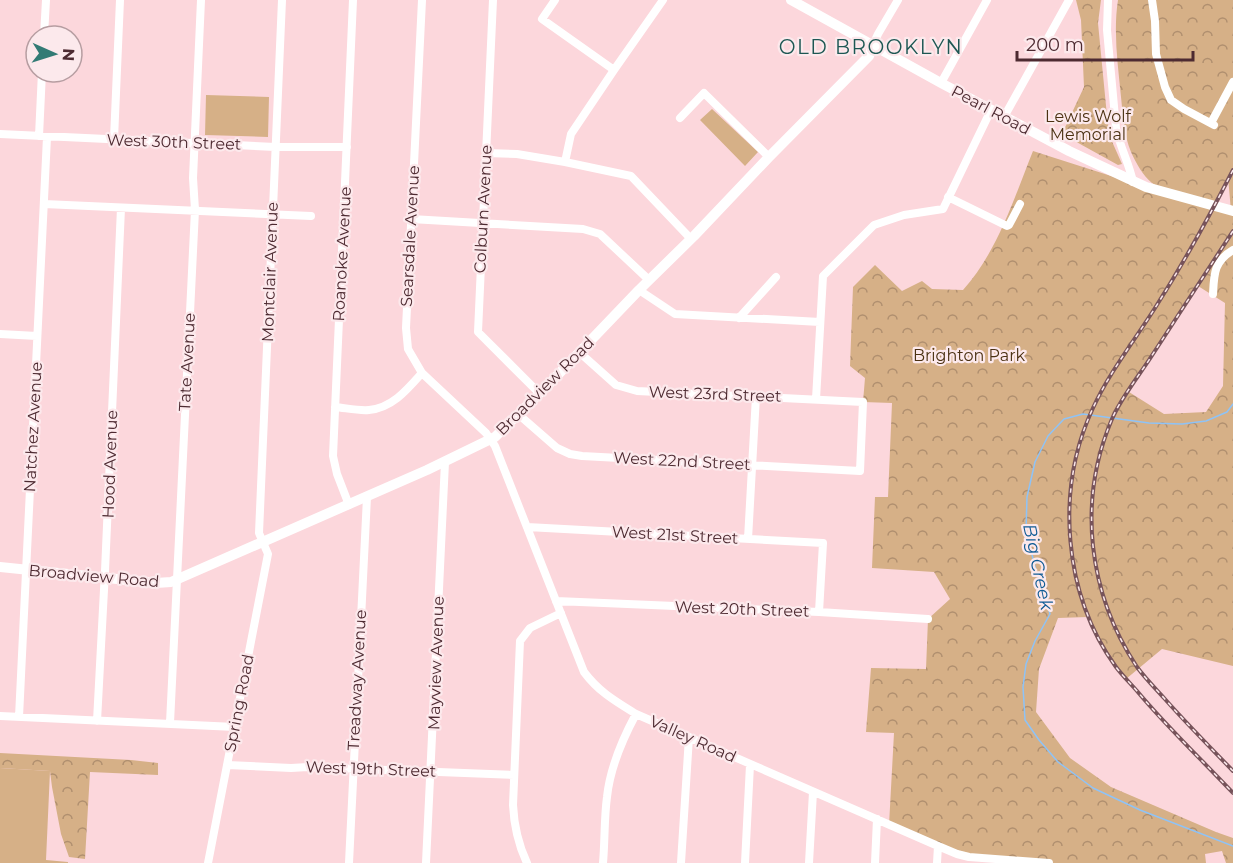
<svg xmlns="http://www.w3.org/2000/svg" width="1233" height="863" viewBox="0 0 1233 863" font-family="Montserrat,sans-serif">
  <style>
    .forest { fill: url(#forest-crowns); fill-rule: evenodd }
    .garden { fill: #d6b087 }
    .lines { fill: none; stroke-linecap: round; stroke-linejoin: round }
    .stream { stroke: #8ec3f7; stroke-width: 1.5 }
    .minor { stroke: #fff; stroke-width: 8 }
    .major { stroke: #fff; stroke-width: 10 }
    .rail-casing { stroke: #77535a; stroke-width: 4 }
    .rail { stroke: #fce9ec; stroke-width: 1.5; stroke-dasharray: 4.5; stroke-linecap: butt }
    .labels { text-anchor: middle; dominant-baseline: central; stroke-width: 4.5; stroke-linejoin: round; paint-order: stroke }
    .street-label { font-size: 16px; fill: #4d2a31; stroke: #fce9ec }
    .park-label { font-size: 16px; fill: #4b3112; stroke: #fce9ec }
    .water-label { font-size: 18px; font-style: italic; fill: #0f5b95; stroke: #fce9ec }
    .quarter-label { font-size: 20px; letter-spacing: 1.5px; fill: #1d5753; stroke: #fce9ec }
  </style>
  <defs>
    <pattern id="forest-crowns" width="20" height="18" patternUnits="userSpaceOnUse" patternTransform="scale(1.5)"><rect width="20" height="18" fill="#d6b087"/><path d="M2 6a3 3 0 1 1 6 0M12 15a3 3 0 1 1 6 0" fill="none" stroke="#b08f6f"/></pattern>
  </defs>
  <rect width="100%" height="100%" fill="#fcd7dc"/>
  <path class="forest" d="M1076,0H1101L1098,23L1107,116L1110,137L1122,164L1118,165L1062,134L1084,87L1081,20Z
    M1118,0H1233V666L1162,649L1126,679C1110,660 1099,639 1088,617L1058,618L1039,669L1036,712L1070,758L1111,787L1216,832L1233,838V863H1226L1222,851L1205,854L1206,863H1049L969,857L889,825L894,733L866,732L871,668L926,669L928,619L950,599L934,572L872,568L875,497H888L892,403L863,402L865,378L850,366L853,287L875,265L902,291L922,281L932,289L963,290C998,251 1014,198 1033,151L1158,191L1231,211L1228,177L1214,204C1195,198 1168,194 1152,183C1143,176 1136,163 1131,152C1124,135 1123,116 1121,97C1118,65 1113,32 1118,0ZM1198,286L1225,303L1223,386L1206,412L1164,414L1129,392Z
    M0,753L131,760L158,763V775L90,772L85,859L69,857L61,834L52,787L50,771L0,768Z"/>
  <path class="garden" d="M206,95L269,97L268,137L205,135Z
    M712,109L758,152L745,166L700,120Z
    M0,768L50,771L46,860L68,862V863H0Z"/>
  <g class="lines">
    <path class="stream" d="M1233,404L1227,412L1206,421L1182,424L1149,423L1083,414L1064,419L1048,436L1035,462L1027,497L1026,530L1036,571L1045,596L1050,614L1035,641L1026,664L1023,687L1025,720L1039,740L1058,762L1093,788L1140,810L1233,846"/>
    <path class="minor" d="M422,0L406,328L408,349L422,373L486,433L495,446L584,672C599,692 615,701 636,714L938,846L957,854L969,857L1049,863
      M493,0L478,332L539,393
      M555,0L542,19L614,70
      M1108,0L1107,30L1116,128C1120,147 1129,163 1133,182
      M1152,0L1155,21L1156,54L1165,87L1171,100L1184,109L1214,125
      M44,36L46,0
      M873,45L878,34L898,0
      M941,83L987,0
      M1004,117L1069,0
      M680,118L704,93L769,157
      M1211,123L1233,82
      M0,134L275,147H347
      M39,136L42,72
      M114,139L120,0
      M486,153L517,154L565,162L631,176L691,239
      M565,162L571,134L614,70L663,0
      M948,197L1007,226L1009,225L1020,204
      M44,204L311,216
      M411,219L583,229L600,234L649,280
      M639,290L675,314L820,322
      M1213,294C1214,274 1214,261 1233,250
      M739,318L776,277
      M0,334L37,336
      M816,399L823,276L874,225L904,215L943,209L991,110
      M335,407C346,408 358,411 369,410C392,408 407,390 422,373
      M518,414L557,448L570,454L582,456L860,471L863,402L637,391L616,385L579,352
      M349,505L337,474L333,456L353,0
      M527,527L823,543L819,612
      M748,539L756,396
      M556,601L819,612L928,619
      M0,716L235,727
      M19,717L47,137
      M97,721L105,571L121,208
      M170,723L195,210L193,178L201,0
      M227,765L291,768L308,767L514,775
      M208,863L268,554L259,533L282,0
      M349,863L367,497
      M426,863L445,462
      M527,863C518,844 514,825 513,805L520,641L530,628L561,613
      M603,863C605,841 604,819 607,797C610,768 622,740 636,714
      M681,863L689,737
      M745,863L750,765
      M809,863L813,792
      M875,863L877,819
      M937,863L938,846"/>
    <path class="major" d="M791,0L941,83L1069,151L1146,187L1233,211
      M0,567L156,583L171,582L427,470L495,437L550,383L639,290L694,236L769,157L869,56L873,45"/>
    <g class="rail-casing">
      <path id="rail" d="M1233,170C1209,217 1183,264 1155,308C1134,341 1109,373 1093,408C1055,489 1063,594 1116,667C1122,675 1130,683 1137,691C1167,727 1201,759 1233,793
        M1233,231C1206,273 1178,315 1151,357C1138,377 1121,398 1112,419C1077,501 1088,593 1137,667C1145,678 1155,688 1164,698C1186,723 1210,747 1233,771"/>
    </g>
    <use href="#rail" class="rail"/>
  </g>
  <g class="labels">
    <g class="street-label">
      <text transform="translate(991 110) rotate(28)">Pearl Road</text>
      <text transform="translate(174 142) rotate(2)">West 30th Street</text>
      <text transform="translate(483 209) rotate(-87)">Colburn Avenue</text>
      <text transform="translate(410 236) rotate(-87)">Searsdale Avenue</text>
      <text transform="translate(342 254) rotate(-87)">Roanoke Avenue</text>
      <text transform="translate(270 272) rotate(-88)">Montclair Avenue</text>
      <text transform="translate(187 362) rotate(-87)">Tate Avenue</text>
      <text transform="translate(545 386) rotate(-45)">Broadview Road</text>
      <text transform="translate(715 394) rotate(2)">West 23rd Street</text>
      <text transform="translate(33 427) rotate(-87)">Natchez Avenue</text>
      <text transform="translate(682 461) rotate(3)">West 22nd Street</text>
      <text transform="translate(110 464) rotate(-88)">Hood Avenue</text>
      <text transform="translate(675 535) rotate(3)">West 21st Street</text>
      <text transform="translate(94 576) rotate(5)">Broadview Road</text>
      <text transform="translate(742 609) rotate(2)">West 20th Street</text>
      <text transform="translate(436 663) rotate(-88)">Mayview Avenue</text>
      <text transform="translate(357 680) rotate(-87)">Treadway Avenue</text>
      <text transform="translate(239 703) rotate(-79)">Spring Road</text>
      <text transform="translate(693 739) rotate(24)">Valley Road</text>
      <text transform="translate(371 769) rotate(2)">West 19th Street</text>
    </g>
    <g class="park-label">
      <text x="1088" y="116">Lewis Wolf<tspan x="1088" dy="18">Memorial</tspan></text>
      <text x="969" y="355">Brighton Park</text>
    </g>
    <g class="water-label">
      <text transform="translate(1038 567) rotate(78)">Big Creek</text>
    </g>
    <g class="quarter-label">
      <text x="871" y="47">OLD BROOKLYN</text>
    </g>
  </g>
  <g transform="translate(54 54) rotate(93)"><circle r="28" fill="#fce9ec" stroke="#b69da1" stroke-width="1.5"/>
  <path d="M0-4.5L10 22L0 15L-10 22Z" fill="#337b75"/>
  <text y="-9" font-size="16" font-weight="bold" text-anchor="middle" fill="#4d2a31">N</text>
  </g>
  <path d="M1017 51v9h176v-9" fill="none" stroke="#4d2a31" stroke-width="3"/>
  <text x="1026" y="51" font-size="18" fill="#4d2a31" stroke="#fce9ec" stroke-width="4.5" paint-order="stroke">200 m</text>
</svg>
